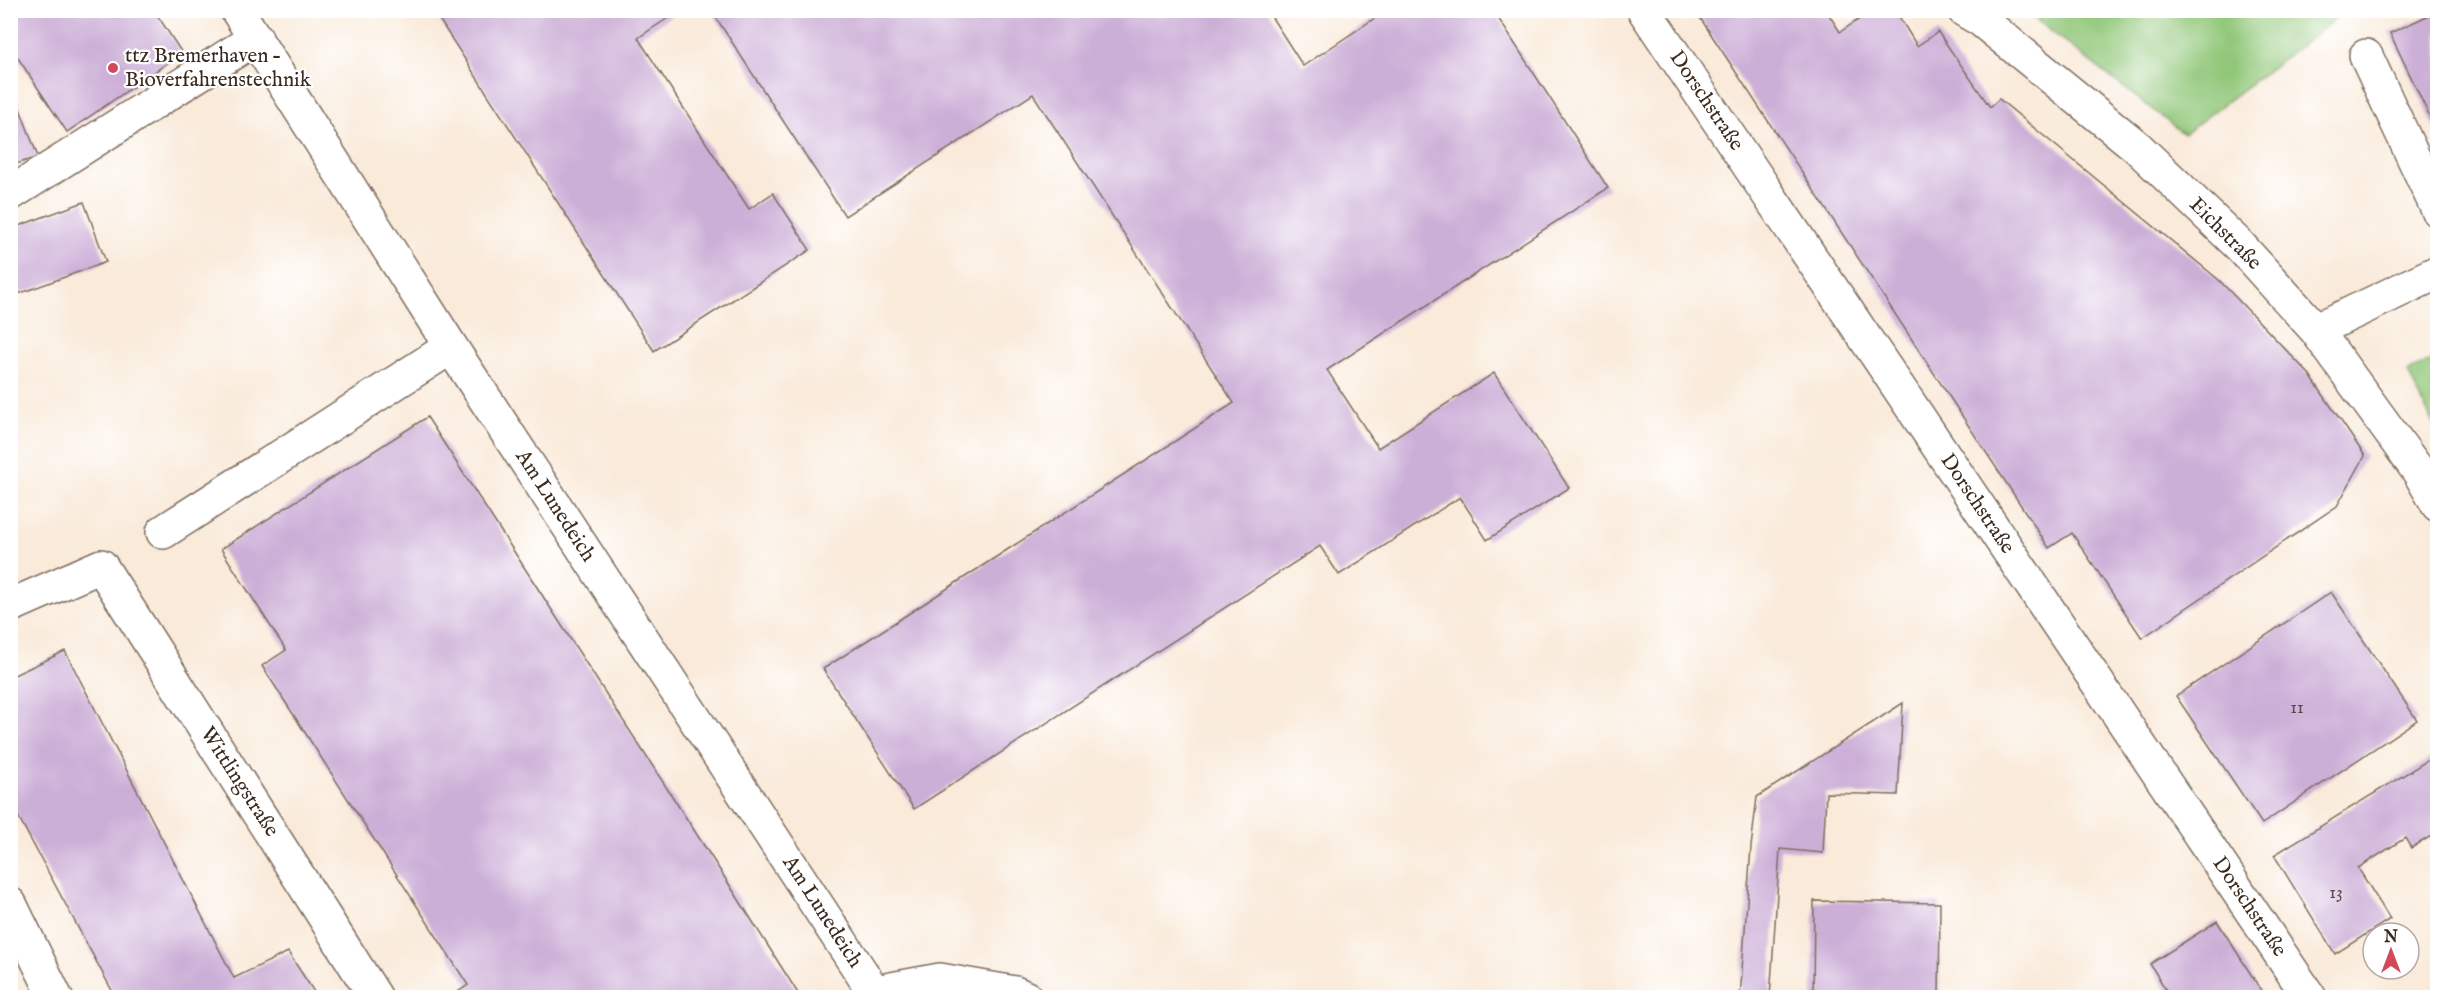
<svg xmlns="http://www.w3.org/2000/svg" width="2448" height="1008" viewBox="0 0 2448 1008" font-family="'IM FELL English',serif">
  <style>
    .green { fill: #91c779; stroke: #66784c; stroke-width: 1.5 }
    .building { fill: #ccafd7 }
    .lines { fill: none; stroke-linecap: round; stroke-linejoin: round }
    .minor-casing { stroke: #7e6d5f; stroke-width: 36 }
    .minor { stroke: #fff; stroke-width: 33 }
    .poi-dot { fill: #d1495b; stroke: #fff; stroke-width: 2 }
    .labels { text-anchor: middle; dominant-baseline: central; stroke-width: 4.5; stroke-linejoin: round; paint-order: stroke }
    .number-label { font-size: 18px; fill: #5f4b4c }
    .poi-label { font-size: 21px; fill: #3b2a1e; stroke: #fff; text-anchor: start }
    .street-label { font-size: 21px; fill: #3b2a1e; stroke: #fff }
  </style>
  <rect width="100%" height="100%" fill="#fff"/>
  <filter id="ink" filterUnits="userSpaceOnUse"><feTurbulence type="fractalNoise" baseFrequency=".0167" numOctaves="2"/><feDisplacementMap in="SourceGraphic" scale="12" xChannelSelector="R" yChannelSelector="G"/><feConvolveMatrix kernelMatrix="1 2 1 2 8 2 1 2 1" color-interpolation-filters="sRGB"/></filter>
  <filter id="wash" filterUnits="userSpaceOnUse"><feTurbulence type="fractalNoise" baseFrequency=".008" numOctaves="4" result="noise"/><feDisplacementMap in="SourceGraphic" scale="24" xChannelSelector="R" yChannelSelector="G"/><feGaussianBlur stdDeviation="1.35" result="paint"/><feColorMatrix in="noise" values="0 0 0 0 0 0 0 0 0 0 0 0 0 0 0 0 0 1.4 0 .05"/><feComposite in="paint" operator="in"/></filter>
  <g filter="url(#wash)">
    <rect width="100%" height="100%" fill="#f9ead9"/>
    <path class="green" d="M2025,11H2346L2184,134Z
      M2437,358V432L2408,372Z"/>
    <g id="blocks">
      <path class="building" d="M10,10H154L182,53L67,132L10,46Z
        M433,10H680L638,38L749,209L773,193L810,250L654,351Z
        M711,10H1267L1303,66L1387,10H1493L1608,188L1327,370L1378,448L1494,373L1569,488L1487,540L1460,497L1339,575L1320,546L914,809L823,669L1234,403L1033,94L845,216Z
        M1695,10H1826L1840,32L1873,10H1895L1917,46L1938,32L1990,107L1999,99L2219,280L2309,374L2365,456L2337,506L2142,638L2072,533L2049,548Z
        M2438,11V134L2390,33Z
        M10,82L38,157L10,166Z
        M84,202L106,262L10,297V229Z
        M427,417L734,892L801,998H449L468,985L262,666L286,650L221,549Z
        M2331,592L2417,720L2262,824L2176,696Z
        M65,651L234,978L288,952L318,998H116L10,801V677Z
        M1903,703L1898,795L1826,793L1823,853L1780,849L1770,998H1740L1751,847L1757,797Z
        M2438,754V832L2411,848L2405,838L2358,868L2390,919L2335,954L2274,855Z
        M1814,901L1940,903L1939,998H1813Z
        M2217,921L2266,998H2171L2150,964Z"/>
    </g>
  </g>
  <g filter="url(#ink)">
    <use href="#blocks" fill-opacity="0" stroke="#7e6d5f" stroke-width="1.5"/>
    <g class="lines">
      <g class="minor-casing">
        <path id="minor" d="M237,10L451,347L878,998
          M1644,10L2310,998
          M1964,10L1981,20L2137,147L2240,246L2316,330L2419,472L2438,505
          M2366,56L2438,210
          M10,194L256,38
          M2316,330L2438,272
          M163,532L451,347
          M10,606L101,566L376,998
          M10,904L56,998
          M875,992L940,980L1015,993L1026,998"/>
      </g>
      <use href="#minor" class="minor"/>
    </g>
  </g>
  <circle class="poi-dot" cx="113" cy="68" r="6"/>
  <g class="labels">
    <g class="number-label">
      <text x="2297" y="708">11</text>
      <text x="2336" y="893">13</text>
    </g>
    <g class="poi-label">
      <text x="125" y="56">ttz Bremerhaven –<tspan x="125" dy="24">Bioverfahrenstechnik</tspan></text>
    </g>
    <g class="street-label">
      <text transform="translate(1706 101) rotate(56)">Dorschstraße</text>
      <text transform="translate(2225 234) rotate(45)">Eichstraße</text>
      <text transform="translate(1977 504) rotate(56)">Dorschstraße</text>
      <text transform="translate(555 506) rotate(57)">Am Lunedeich</text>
      <text transform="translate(239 782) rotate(57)">Wittlingstraße</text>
      <text transform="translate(2249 907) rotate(56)">Dorschstraße</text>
      <text transform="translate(822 912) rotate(57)">Am Lunedeich</text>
    </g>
  </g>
  <rect width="2448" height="1008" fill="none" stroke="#fff" stroke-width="36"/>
  <g transform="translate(2391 951)"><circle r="28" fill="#ffffff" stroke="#b1aaa5" stroke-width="1.5"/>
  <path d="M0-4.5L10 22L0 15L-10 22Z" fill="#d1495b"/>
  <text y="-9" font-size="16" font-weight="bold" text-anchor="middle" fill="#3b2a1e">N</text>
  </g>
</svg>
